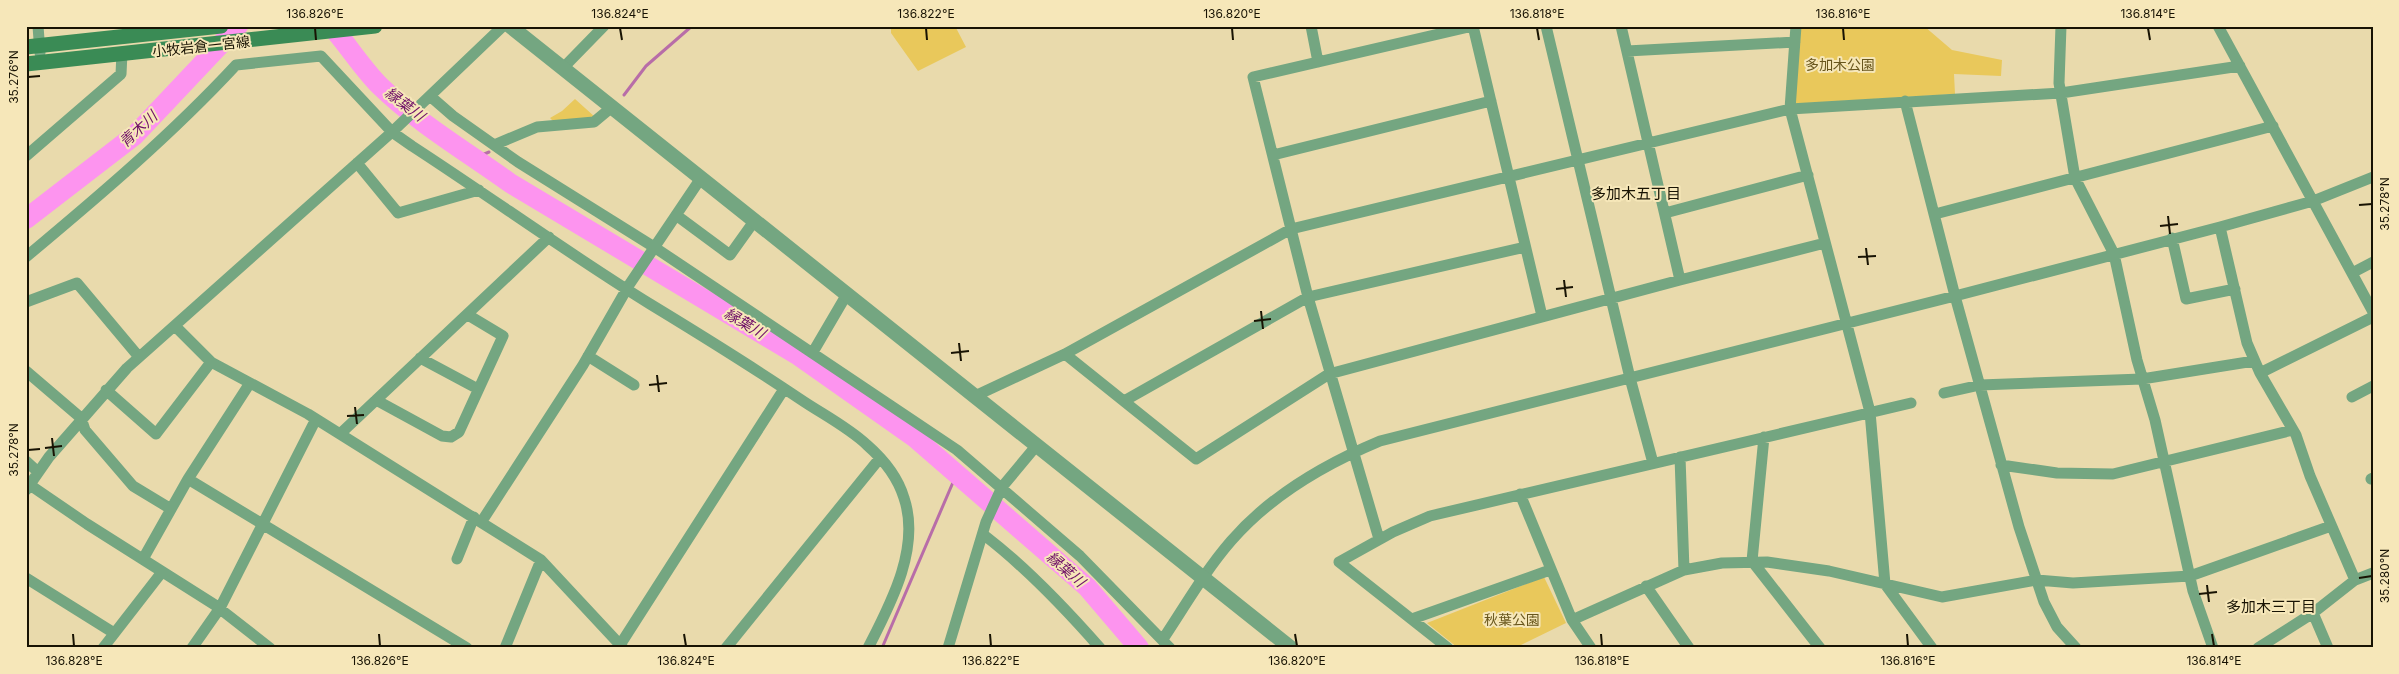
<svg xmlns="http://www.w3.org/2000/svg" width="2399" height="674" viewBox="0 0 2399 674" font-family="Inter,'Noto Sans JP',sans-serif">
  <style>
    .green { fill: #e9c85b }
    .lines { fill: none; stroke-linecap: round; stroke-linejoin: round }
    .stream { stroke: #b86da8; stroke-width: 3 }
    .river { stroke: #fd94ef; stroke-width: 20 }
    .minor { stroke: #74a681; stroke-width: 11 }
    .tertiary { stroke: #74a681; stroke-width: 15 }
    .secondary { stroke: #3a8b55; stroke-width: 15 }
    .ticks { fill: none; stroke: #181303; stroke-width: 2 }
    .labels { text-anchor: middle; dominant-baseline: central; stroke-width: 4; stroke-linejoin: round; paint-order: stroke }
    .street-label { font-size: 14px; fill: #181303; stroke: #f6e7b9 }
    .park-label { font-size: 14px; fill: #68561c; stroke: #f6e7b9 }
    .water-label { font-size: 15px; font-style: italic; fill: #6e0e67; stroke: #f6e7b9 }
    .neighbourhood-label { font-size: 15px; fill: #181303; stroke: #f6e7b9 }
    .neatline { fill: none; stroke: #181303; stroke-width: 2 }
    .ticks-label { font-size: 12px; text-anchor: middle; fill: #181303 }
  </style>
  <rect width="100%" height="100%" fill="#e9daac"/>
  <path class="green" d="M891,26H955L966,47L918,71L891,33Z
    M1801,26H1924L1952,50L2002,60L2001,76L1954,74L1955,94L1793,104Z
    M575,99L595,117L554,122L550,118L562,111Z
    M1544,577L1566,623L1515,648H1458L1427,623Z"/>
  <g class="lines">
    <path class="stream" d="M624,95L646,66L692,26
      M475,158L489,152
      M882,648L957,473"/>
    <path class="river" d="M331,26C348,45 362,68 380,86C418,123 467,152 510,183L799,356L914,437L1087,587L1139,648
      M26,219L135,135L238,26"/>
    <path class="minor" d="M38,26L40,53
      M1311,26L1318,62
      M1473,26L1542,316
      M1546,26L1630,378L1653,463
      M1621,26L1680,280
      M1796,26L1790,109L1870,412L1885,584L1932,648
      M2061,26L2059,83L2075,178L2114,254L2137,360L2155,420L2193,591L2213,648
      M2218,26L2373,312
      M1627,51L1795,42
      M563,68L604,26
      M430,96L453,116L518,162L654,247L957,450L1080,556L1170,648
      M1905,101L1955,296L2019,527L2044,602L2057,627L2076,648
      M494,145L537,127L594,122L612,107
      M1273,155L1491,101
      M26,156L121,74L122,53
      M357,163L398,213L479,190
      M1665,213L1808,175
      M1935,214L2273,126
      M676,215L730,255L755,220
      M2220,227L2247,343L2260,373L2296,435L2310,476L2355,580
      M2172,238L2186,299L2235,289
      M26,257C99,196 171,135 236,65L321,56L392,132L412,146C492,198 569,254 650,304C701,335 751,366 800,399C822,414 848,427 867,445C883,459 898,478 904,498C921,548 890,605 868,648
      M2352,273L2373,262
      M26,302L77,283L139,357
      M175,326L211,362L308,414L541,560L623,648
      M813,352L847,294
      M1065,354L1196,459L1329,374L1680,280L1825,243
      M588,356L634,385
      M420,358L478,389
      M26,371L81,418L85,430L133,486L171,509
      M2260,373L2373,317
      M106,390L156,434L211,362
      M1944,393L1980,385L2142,379L2254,361
      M975,396L1065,354L1291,229L1790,109L2061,93L2240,66
      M2352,397L2373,386
      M376,400L442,436L451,437L459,432L503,336L468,315
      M1124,401L1308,297L1525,247
      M340,434L549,237
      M1764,437L1752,561L1820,648
      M1680,457L1684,570
      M26,461L38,472
      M2001,465L2057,473L2113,474L2293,430
      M188,479L467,648
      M2371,479L2373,478
      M30,485L87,524L215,605L270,648
      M26,490L49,457L127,368L392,132L503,26
      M1520,494L1572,620L1591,648
      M482,521L583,365L629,285L701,178
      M984,535C1027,568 1064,607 1100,648
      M1379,539L1308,297L1253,77L1473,26
      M143,559L188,479L250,383
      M457,559L474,517
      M26,578L114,633
      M1646,586L1689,648
      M2313,613L2328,648
      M1412,619L1550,570
      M1572,620L1684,570L1722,563L1767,562L1829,571L1942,597L2037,580L2073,583L2190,576L2331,526
      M1163,639C1185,606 1205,571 1231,541C1270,496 1325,464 1380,441L1955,296L2220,227L2313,201L2373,177
      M620,645L784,389
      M103,648L162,572
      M192,648L220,608L316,419
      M505,648L541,560
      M726,648L880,458
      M948,648L986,522L1002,487L1037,445
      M1448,648L1339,562L1393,532L1430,516L1911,403
      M2258,648L2313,613L2355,580L2373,573"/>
    <path class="tertiary" d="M510,26L1291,648"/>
    <path class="secondary" d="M26,47L221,26
      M26,64L375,26"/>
  </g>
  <path class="ticks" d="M315,28L316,40M620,28L622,40M926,28L927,40M1232,28L1233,40M1537,28L1539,40M1843,28L1844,40M2148,28L2150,40M28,77L40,76M2359,205L2372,204M2168,216L2170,234M2160,226L2178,224M1866,248L1868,265M1858,257L1876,256M1564,280L1566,297M1556,289L1573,287M1261,311L1263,329M1254,321L1271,319M959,343L961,361M951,353L969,351M657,375L659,392M649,385L667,383M355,407L357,424M347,416L364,415M52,438L54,456M45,448L62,446M28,450L40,449M2359,578L2372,576M2207,585L2209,602M2199,594L2217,592M73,634L74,646M379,634L380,646M684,634L686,646M990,634L991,646M1295,634L1297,646M1601,634L1602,646M1907,634L1908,646M2212,634L2214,646"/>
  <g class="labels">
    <g class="street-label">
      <text transform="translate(201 46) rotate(-6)">小牧岩倉一宮線</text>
    </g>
    <g class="park-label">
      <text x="1840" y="64">多加木公園</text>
      <text x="1512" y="619">秋葉公園</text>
    </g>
    <g class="water-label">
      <text transform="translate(405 104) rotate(37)">縁葉川</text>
      <text transform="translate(138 129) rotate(-43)">青木川</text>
      <text transform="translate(745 323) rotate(31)">縁葉川</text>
      <text transform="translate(1066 569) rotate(41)">縁葉川</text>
    </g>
    <g class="neighbourhood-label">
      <text x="1636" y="193">多加木五丁目</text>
      <text x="2271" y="606">多加木三丁目</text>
    </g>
  </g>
  <rect width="2399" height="674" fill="none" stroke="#f6e7b9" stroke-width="55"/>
  <rect x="28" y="28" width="2344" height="618" class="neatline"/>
  <g class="ticks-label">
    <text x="315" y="18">136.826°E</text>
    <text x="620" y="18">136.824°E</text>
    <text x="926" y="18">136.822°E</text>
    <text x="1232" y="18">136.820°E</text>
    <text x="1537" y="18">136.818°E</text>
    <text x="1843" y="18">136.816°E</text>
    <text x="2148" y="18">136.814°E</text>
    <text transform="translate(14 77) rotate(-90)" y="4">35.276°N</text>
    <text transform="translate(2385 204) rotate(-90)" y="4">35.278°N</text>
    <text transform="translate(14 450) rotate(-90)" y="4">35.278°N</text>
    <text transform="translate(2385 576) rotate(-90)" y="4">35.280°N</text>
    <text x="74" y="665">136.828°E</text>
    <text x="380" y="665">136.826°E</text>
    <text x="686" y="665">136.824°E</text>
    <text x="991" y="665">136.822°E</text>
    <text x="1297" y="665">136.820°E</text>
    <text x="1602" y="665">136.818°E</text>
    <text x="1908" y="665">136.816°E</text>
    <text x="2214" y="665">136.814°E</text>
  </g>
</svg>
